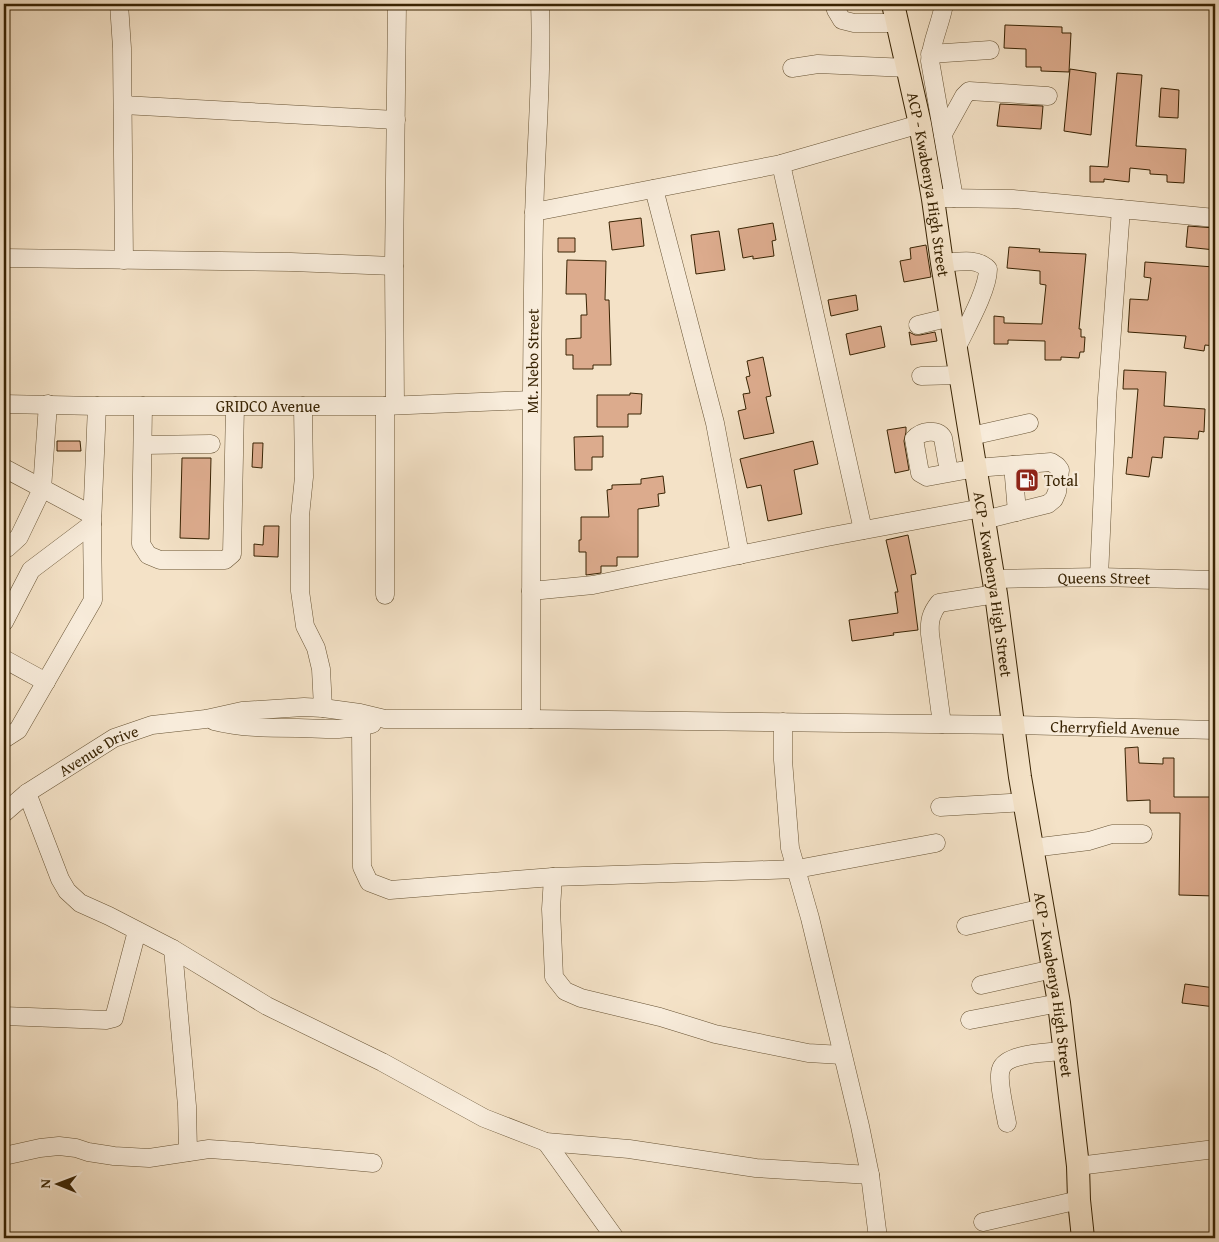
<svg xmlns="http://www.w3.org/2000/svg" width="1219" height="1242" viewBox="0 0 1219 1242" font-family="'Gentium Book Plus',serif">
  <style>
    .building { fill: #dcab8d; stroke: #382303 }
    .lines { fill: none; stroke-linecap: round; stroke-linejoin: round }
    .minor-casing { stroke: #675334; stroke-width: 19 }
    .major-casing { stroke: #382303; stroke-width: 24 }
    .minor { stroke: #f8ecdb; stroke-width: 18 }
    .major { stroke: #f4e2c7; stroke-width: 22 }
    .labels { text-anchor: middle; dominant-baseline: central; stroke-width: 4.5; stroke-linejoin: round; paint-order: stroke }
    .street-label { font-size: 16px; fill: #382303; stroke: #f8ecdb }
    .poi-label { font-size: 16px; fill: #382303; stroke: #f8ecdb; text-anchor: start }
  </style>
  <rect width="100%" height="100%" fill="#f4e2c7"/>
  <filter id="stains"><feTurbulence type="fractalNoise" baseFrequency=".004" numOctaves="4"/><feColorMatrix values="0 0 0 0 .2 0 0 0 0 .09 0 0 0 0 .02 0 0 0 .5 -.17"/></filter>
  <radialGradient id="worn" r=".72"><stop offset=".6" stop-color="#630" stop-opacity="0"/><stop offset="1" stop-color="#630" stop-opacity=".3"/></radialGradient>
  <path class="building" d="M1005,25L1062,27V33H1071L1069,72L1041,71V67H1026V49L1004,48Z
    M1070,69L1096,73L1091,135L1064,131Z
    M1117,73L1142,75L1136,146L1186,149L1184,183L1167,182V175L1150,174V170L1130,168L1129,182L1104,179V182H1090V166L1108,167Z
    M1161,88L1179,90L1178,118L1159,117Z
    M1000,104L1043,106L1041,129L997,126Z
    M641,218L644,246L612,250L609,222Z
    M773,223L776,240L772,241L774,256L753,259V256L743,258L738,229Z
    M1188,226L1215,228V250L1186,247Z
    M719,231L725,270L696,274L691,235Z
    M558,238H575V252H558Z
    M926,245L931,277L904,282L900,261L911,259L910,248Z
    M1009,247L1040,249L1039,252L1086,254L1079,329H1081V337H1085L1084,352H1080L1079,358L1061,357V360H1045V341L1008,340V344H994V316L1004,317V323L1042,324L1046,285L1040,284V271L1007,268Z
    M567,260L606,261L605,300H609L611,365H593V369H573V355H566V339L581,338V315H587L586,294H566Z
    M1145,262L1214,267L1211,316L1215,317V346L1205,345L1204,351L1184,348L1186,336L1128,332L1130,299L1148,300L1151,278L1144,277Z
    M856,295L858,310L831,316L828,300Z
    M881,326L885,347L850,355L846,334Z
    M909,332L915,335H920L935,332L937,341L911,345Z
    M763,357L771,396L766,397L774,433L744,439L738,411L746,409L743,394L750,393L746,377L750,376L747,361Z
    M1124,370L1166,372L1164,406L1205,409L1204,432L1199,431L1198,439L1164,437L1162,458L1152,457L1149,477L1126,474L1128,457L1132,458L1138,389H1123Z
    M630,393L642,394L641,414H628V427H597V395H630Z
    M906,427V432L904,441L909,470L895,473L887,430Z
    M603,436V457H592V470H575L574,437Z
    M57,441H80L81,451H57Z
    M813,441L818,464L794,470L802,514L768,521L761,485L747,488L740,459Z
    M253,443H263L262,468L252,467Z
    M182,458H211L209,539L180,538Z
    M663,476L665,493L658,494L659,506L638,509V557H617V566H601V573L586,575V552H579V540H581V517H609L607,490L612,489V485L641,484V479Z
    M264,526H279L278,557L254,556V544L263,545Z
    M908,535L916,574L911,575L918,630L893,633L894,635L852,641L849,620L898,613L895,592H898L886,540Z
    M1138,747L1139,763L1163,764V758H1174V797H1215V896L1179,895L1180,813H1150V800L1127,801L1125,748Z
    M1185,984L1215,988V1007L1182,1003Z"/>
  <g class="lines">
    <g class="minor-casing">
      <g id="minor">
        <path d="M119,4L122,48L124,260"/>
        <path d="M834,4L836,10L842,20L854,23H898"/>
        <path d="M944,4C941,23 931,42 930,61L954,198"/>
        <path d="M930,54L990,50"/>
        <path d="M792,68L818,64L908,68"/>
        <path d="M123,105L396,120"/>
        <path d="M943,134L964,96L969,91L1048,96"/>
        <path d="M781,164L863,530"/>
        <path d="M654,189L715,423L740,555"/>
        <path d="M942,198L1013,199L1121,209"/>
        <path d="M534,212L781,164L920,124"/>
        <path d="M4,258L291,262L394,266"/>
        <path d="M942,263C958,262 976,257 988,269C988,290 966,328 956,349"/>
        <path d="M918,325L951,317"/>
        <path d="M921,376L961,375"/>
        <path id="s1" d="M4,404L97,406H385L531,400"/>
        <path d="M395,405L394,266L397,4"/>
        <path d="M143,406L141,544L148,555L160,560H225L232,554L235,406"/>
        <path d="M303,406L304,477L300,516V591L305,626L316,648L321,669L323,708"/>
        <path d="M385,406V595"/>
        <path d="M971,436L1029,423"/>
        <path d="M143,445L211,444"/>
        <path d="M1013,465L1017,512"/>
        <path d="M4,468L92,515"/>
        <path d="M949,472L943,438C938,428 921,431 914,439L920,473L927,477L976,468L1051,462L1057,466L1060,470L1057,492L1054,499L1048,504L984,520"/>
        <path d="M4,548H7L19,537L42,489L48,404"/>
        <path d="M1099,577L1107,398L1121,209L1215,218"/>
        <path id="s2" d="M993,579L1099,577L1215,580"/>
        <path d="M531,591L593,585L827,537L982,508"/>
        <path d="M4,622L31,570L92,524"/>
        <path d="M4,659L46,682"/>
        <path id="s3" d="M531,719C531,554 531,388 534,223C535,150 543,77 540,4"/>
        <path d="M214,721C241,728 270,728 298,728C322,729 349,731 372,724"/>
        <path d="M783,722V760L790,848L810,918L860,1126L870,1175L878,1238"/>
        <path d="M942,724L930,634C929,621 931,613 939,603L996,594"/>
        <path d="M361,727L362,867L369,882L390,890L553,877L797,869L936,843"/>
        <path d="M4,739L18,730L93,600L92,524L97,406"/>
        <path d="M27,793L60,879L67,891L80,903L109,916L173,949L267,1006L382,1062L484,1118L546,1142L629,1149L756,1168L870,1175"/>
        <path d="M940,807L1025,802"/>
        <path id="s4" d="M4,813L27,793L114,738L152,725L206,719L242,711L304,707L323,708L360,713L385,719H531L1013,725L1215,730"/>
        <path d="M1032,848L1089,841L1112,834H1143"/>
        <path d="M553,877L551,909L554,977L565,991L581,998L660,1017L715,1034L808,1053L842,1055"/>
        <path d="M966,926L1043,908"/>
        <path d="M173,949L187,1106L188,1152"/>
        <path d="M981,985L1053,969"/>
        <path d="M4,1016L106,1020L114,1018L137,931"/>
        <path d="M970,1020L1059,1003"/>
        <path d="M1007,1123C1005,1111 997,1079 1001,1069C1006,1053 1051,1052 1066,1051"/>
        <path d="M546,1142L615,1238"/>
        <path d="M4,1156L40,1148L59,1146L76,1148L88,1152L114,1156L149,1158L209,1149L252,1152L373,1163"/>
        <path d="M1078,1166L1215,1149"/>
        <path d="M983,1222L1079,1200"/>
      </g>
    </g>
    <g class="major-casing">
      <g id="major">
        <path id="s5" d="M893,4L920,124L933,199L942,263L996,594L1020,777L1059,1003L1078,1166L1079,1200L1083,1238"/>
      </g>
    </g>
    <use href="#minor" class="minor"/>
    <use href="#major" class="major"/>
  </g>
  <defs>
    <g id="fuel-square" transform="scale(1.25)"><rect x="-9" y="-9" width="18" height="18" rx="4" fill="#8f2418" stroke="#f8ecdb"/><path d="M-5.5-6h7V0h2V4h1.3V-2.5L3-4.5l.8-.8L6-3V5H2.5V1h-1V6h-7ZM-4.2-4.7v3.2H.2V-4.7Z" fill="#fff"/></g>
  </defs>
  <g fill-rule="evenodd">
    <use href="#fuel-square" x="1027" y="480"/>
  </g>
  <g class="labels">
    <g class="street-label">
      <text stroke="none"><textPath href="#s5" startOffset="184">ACP - Kwabenya High Street</textPath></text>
      <text stroke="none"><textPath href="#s3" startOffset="358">Mt. Nebo Street</textPath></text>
      <text stroke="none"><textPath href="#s1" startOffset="264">GRIDCO Avenue</textPath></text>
      <text stroke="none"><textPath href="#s2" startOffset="111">Queens Street</textPath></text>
      <text stroke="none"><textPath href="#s5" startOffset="589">ACP - Kwabenya High Street</textPath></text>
      <text stroke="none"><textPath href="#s4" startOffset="1139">Cherryfield Avenue</textPath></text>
      <text stroke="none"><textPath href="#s4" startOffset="114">Avenue Drive</textPath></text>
      <text stroke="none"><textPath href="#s5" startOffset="994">ACP - Kwabenya High Street</textPath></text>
    </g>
    <g class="poi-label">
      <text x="1044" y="480">Total</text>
    </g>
  </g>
  <rect width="1219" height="1242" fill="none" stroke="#f4e2c7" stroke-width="20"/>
  <rect x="5" y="5" width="1209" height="1232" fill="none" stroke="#382303" stroke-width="2.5"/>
  <rect x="10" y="10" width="1199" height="1222" fill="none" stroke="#382303"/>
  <g transform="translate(58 1184) rotate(271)" stroke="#f8ecdb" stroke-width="4" paint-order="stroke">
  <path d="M0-4L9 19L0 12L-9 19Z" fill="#382303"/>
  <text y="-8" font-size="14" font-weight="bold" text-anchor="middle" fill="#382303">N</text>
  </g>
  <rect width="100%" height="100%" filter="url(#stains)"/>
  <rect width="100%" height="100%" fill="url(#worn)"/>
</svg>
